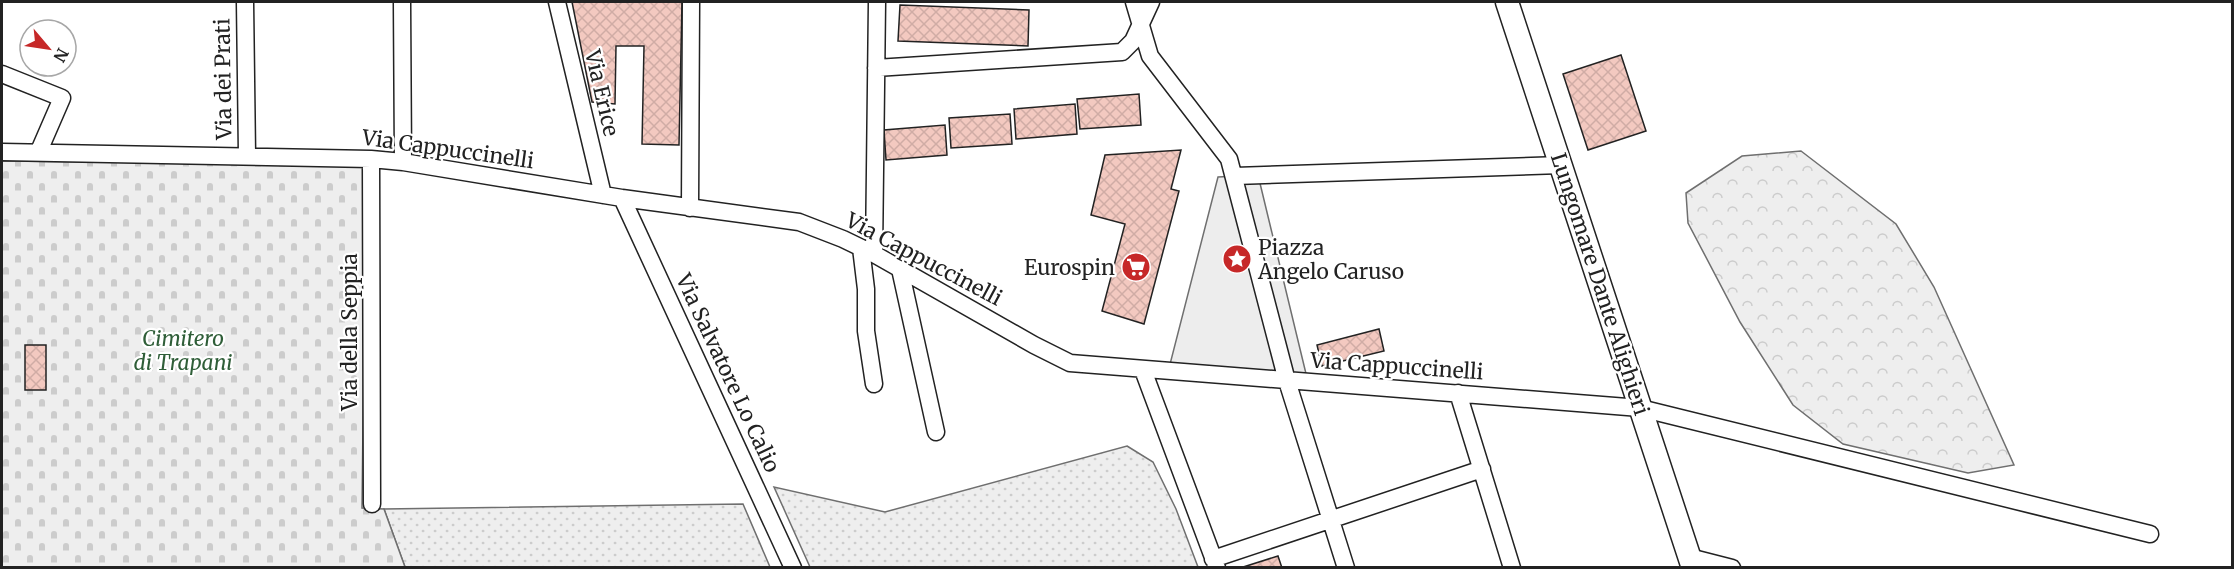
<svg xmlns="http://www.w3.org/2000/svg" width="2234" height="569" viewBox="0 0 2234 569" font-family="Merriweather,serif">
  <style>
    .grass { fill: url(#grass-dots); stroke: #6f6f6f; stroke-width: 1.5 }
    .forest { fill: url(#forest-crowns); stroke: #6f6f6f; stroke-width: 1.5 }
    .cemetery { fill: url(#cemetery-stones); stroke: #6f6f6f; stroke-width: 1.5 }
    .parking { fill: #ededed; stroke: #6f6f6f; stroke-width: 1.5 }
    .building { fill: url(#building-cross-hatch); stroke: #222; stroke-width: 1.5 }
    .lines { fill: none; stroke-linecap: round; stroke-linejoin: round }
    .street-casing { stroke: #222; stroke-width: 19 }
    .secondary-casing { stroke: #222; stroke-width: 25 }
    .street { stroke: #fff; stroke-width: 16 }
    .secondary { stroke: #fff; stroke-width: 22 }
    .labels { text-anchor: middle; dominant-baseline: central; stroke-width: 4.5; stroke-linejoin: round; paint-order: stroke }
    .street-label { font-size: 21px; fill: #222; stroke: #fff }
    .poi-label { font-size: 21px; fill: #222; stroke: #fff; text-anchor: start }
    .park-label { font-size: 21px; font-style: italic; fill: #2f5e38; stroke: #fff }
  </style>
  <defs>
    <pattern id="grass-dots" width="8" height="8" patternUnits="userSpaceOnUse" patternTransform="scale(1.5)"><rect width="8" height="8" fill="#eee"/><path d="M2 2h.1M6 6h.1" fill="none" stroke="#ccc" stroke-width="1.8" stroke-linecap="round"/></pattern>
    <pattern id="forest-crowns" width="20" height="18" patternUnits="userSpaceOnUse" patternTransform="scale(1.5)"><rect width="20" height="18" fill="#eee"/><path d="M2 6a3 3 0 1 1 6 0M12 15a3 3 0 1 1 6 0" fill="none" stroke="#ccc"/></pattern>
    <pattern id="cemetery-stones" width="16" height="16" patternUnits="userSpaceOnUse" patternTransform="scale(1.5)"><rect width="16" height="16" fill="#eee"/><path d="M2 7V4a2 2 0 0 1 4 0v3zM10 15v-3a2 2 0 0 1 4 0v3z" fill="#ccc"/></pattern>
    <pattern id="building-cross-hatch" width="8" height="8" patternUnits="userSpaceOnUse" patternTransform="scale(1.5)"><rect width="8" height="8" fill="#f3c9c0"/><path d="M0 0l8 8M0 8l8-8" fill="none" stroke="#d0aca5"/></pattern>
  </defs>
  <rect width="100%" height="100%" fill="#fff"/>
  <path class="grass" d="M1127,446L1153,462L1176,509L1198,567H810L774,487L885,512Z
    M743,504L770,567H405L384,509Z"/>
  <path class="forest" d="M1801,151L1896,224L1934,287L2014,465L1968,473L1843,444L1793,405L1740,322L1688,223L1686,193L1742,156Z"/>
  <path class="cemetery" d="M2,161L366,165L362,508L384,509L405,567L2,568Z"/>
  <path class="parking" d="M1258,175L1308,382L1168,372L1218,177Z"/>
  <path class="building" d="M572,2H682L679,145L642,144L644,46H616L615,104L592,102Z
    M900,5L1029,10L1028,46L898,41Z
    M1621,55L1646,131L1588,150L1563,74Z
    M1139,94L1141,125L1080,129L1077,99Z
    M1075,104L1077,134L1016,139L1014,109Z
    M1010,114L1012,144L951,148L949,118Z
    M945,125L947,155L886,160L884,130Z
    M1181,150L1171,189L1179,191L1144,324L1102,311L1125,224L1091,215L1105,155Z
    M1379,329L1384,351L1322,366L1317,345Z
    M25,345H46V390H25Z
    M1278,556L1282,568H1240Z"/>
  <g class="lines">
    <g class="street-casing">
      <path id="street" d="M245,2L247,155
        M402,2L403,162
        M557,2L603,195
        M1134,2L1150,56L1229,159L1287,381L1346,568
        M876,68L1122,52L1133,41L1151,2
        M2,74L62,98L39,151
        M2,152L371,159L403,162L622,198L799,222L843,239L874,254L1034,345L1070,363L1640,408L2150,534
        M371,159L372,504
        M1235,176L1561,165
        M622,198L793,568
        M690,208L691,2
        M861,248L866,289V331L874,384
        M874,254L877,2
        M900,269L936,432
        M1143,370L1217,568
        M1458,393L1512,568
        M1689,557L1732,568
        M1213,559L1482,469"/>
    </g>
    <g class="secondary-casing">
      <path id="secondary" d="M1507,2L1693,568"/>
    </g>
    <use href="#street" class="street"/>
    <use href="#secondary" class="secondary"/>
  </g>
  <defs>
    <g id="sight-disc" transform="scale(1.5)"><circle r="9.5" fill="#c62828" stroke="#fff"/><path d="M0-6L1.8-2.2L6-1.7L2.9 1.2L3.7 5.4L0 3.3L-3.7 5.4L-2.9 1.2L-6-1.7L-1.8-2.2Z" fill="#fff"/></g>
    <g id="supermarket-disc" transform="scale(1.5)"><circle r="9.5" fill="#c62828" stroke="#fff"/><path d="M-6-5.5h2.5l.6 2H6L4.5 2H-2.5L-4.4-4H-6ZM-1.5 3.2a1.3 1.3 0 1 0 .1 0ZM3 3.2a1.3 1.3 0 1 0 .1 0Z" fill="#fff"/></g>
  </defs>
  <g fill-rule="evenodd">
    <use href="#sight-disc" x="1237" y="259"/>
    <use href="#supermarket-disc" x="1136" y="267"/>
  </g>
  <g class="labels">
    <g class="street-label">
      <text transform="translate(223 79) rotate(-91)">Via dei Prati</text>
      <text transform="translate(602 93) rotate(77)">Via Erice</text>
      <text transform="translate(448 149) rotate(8)">Via Cappuccinelli</text>
      <text transform="translate(924 259) rotate(28)">Via Cappuccinelli</text>
      <text transform="translate(1600 284) rotate(72)">Lungomare Dante Alighieri</text>
      <text transform="translate(349 332) rotate(-90)">Via della Seppia</text>
      <text transform="translate(1397 366) rotate(4)">Via Cappuccinelli</text>
      <text transform="translate(728 373) rotate(65)">Via Salvatore Lo Calio</text>
    </g>
    <g class="poi-label">
      <text x="1258" y="247">Piazza<tspan x="1258" dy="24">Angelo Caruso</tspan></text>
      <text x="1115" y="267" text-anchor="end">Eurospin</text>
    </g>
    <g class="park-label">
      <text x="183" y="338">Cimitero<tspan x="183" dy="24">di Trapani</tspan></text>
    </g>
  </g>
  <rect width="2234" height="569" fill="none" stroke="#222222" stroke-width="6"/>
  <g transform="translate(48 48) rotate(119)"><circle r="28" fill="#ffffff" stroke="#a7a7a7" stroke-width="1.5"/>
  <path d="M0-4.5L10 22L0 15L-10 22Z" fill="#c62828"/>
  <text y="-9" font-size="16" font-weight="bold" text-anchor="middle" fill="#222222">N</text>
  </g>
</svg>
